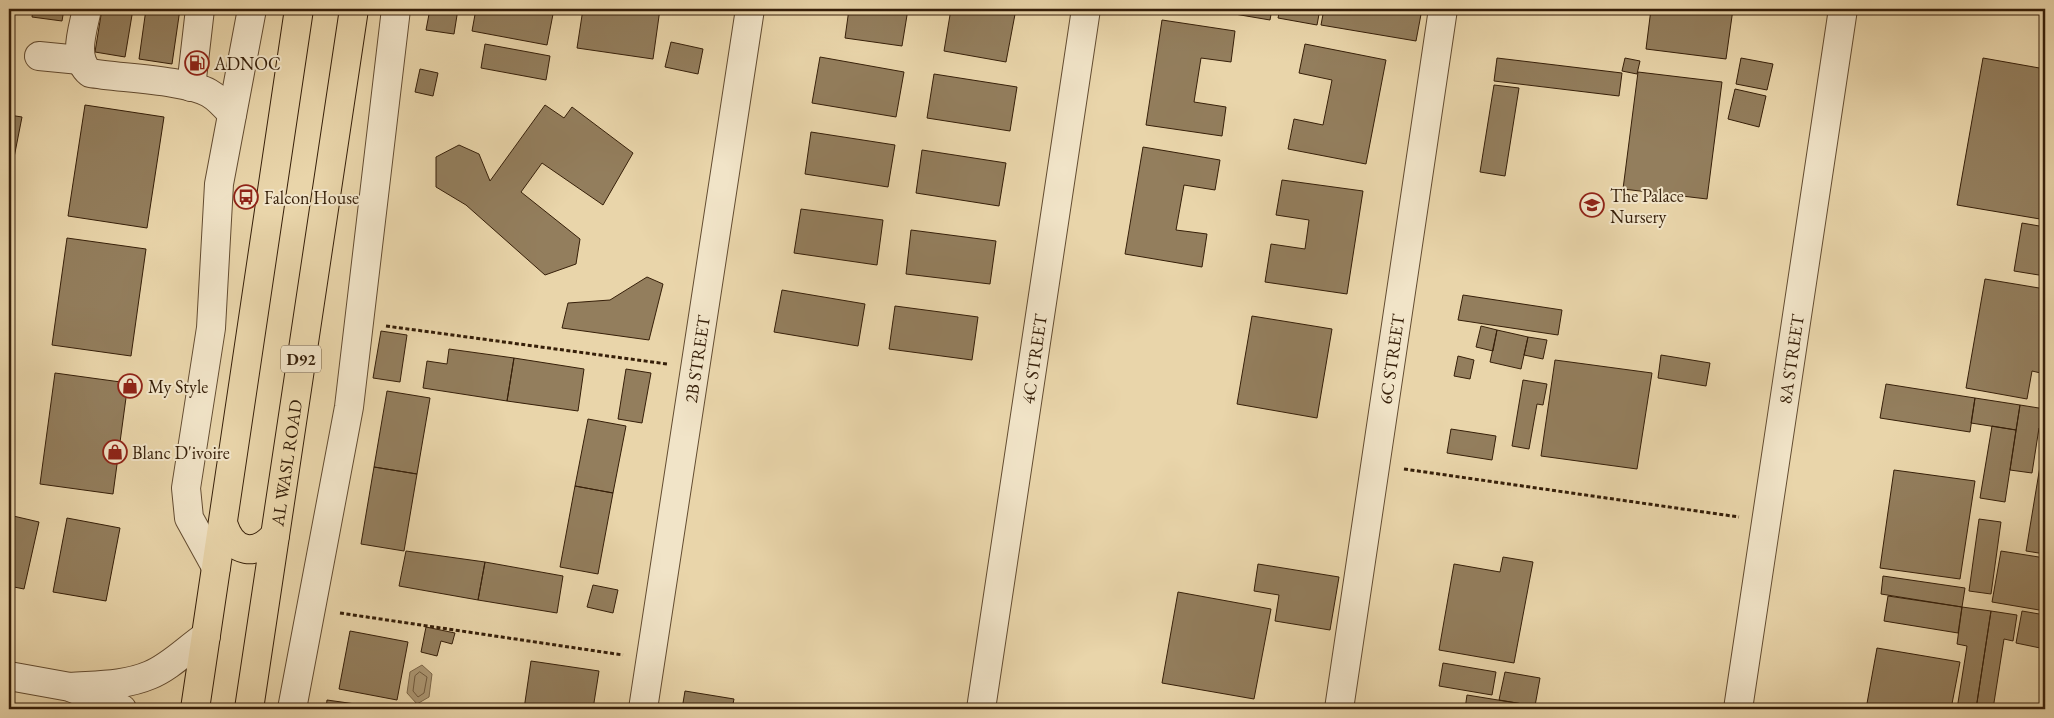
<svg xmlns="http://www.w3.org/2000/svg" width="2054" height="718" viewBox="0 0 2054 718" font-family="'EB Garamond',serif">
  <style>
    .water { fill: #ac9773; stroke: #7d6749 }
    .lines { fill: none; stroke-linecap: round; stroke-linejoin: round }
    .shore { stroke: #715b3e; stroke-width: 1 }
    .building { fill: #937e5d; stroke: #361f09 }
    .minor-casing { stroke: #634c31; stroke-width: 30 }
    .major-casing { stroke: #361f09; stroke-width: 30 }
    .path { stroke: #361f09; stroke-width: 3; stroke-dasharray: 4 2.5; stroke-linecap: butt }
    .minor { stroke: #f1e4c8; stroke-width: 28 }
    .major { stroke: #e9d5aa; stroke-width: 28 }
    .labels { text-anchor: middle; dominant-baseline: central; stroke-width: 4; stroke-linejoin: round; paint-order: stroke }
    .shield { fill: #f1e4c8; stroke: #6e5a42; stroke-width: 1 }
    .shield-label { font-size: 16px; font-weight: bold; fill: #361f09 }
    .poi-label { font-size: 18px; fill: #361f09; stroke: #f1e4c8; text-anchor: start }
    .street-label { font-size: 18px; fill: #361f09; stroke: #f1e4c8 }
  </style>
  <rect width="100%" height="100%" fill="#e9d5aa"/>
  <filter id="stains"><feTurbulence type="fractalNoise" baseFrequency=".004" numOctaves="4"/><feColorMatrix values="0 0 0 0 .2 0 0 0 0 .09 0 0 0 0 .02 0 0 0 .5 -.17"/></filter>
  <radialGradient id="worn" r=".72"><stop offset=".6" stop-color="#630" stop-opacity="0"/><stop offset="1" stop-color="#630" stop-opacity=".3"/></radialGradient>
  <path class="water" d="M422,665L432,674L429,697L417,704L407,693L410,672Z"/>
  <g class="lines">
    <path class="shore" d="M420,672L427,677L424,693L418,697L413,691L415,676Z"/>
  </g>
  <path class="building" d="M33,9H64L62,21L32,17Z
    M102,9H133L125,57L95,52Z
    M146,9H180L172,64L139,59Z
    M430,9H458L454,34L426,30Z
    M476,9H554L547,45L472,31Z
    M583,9H660L653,59L577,48Z
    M849,9H908L902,46L845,38Z
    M951,9H1016L1006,62L944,51Z
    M1205,9H1272L1270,20Z
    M1280,9H1320L1317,25L1278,18Z
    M1324,9H1370L1391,12V9H1422L1416,41L1321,25Z
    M1651,9H1733L1726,59L1646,49Z
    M1162,20L1235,31L1231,62L1201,58L1194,102L1226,107L1222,136L1146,125Z
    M671,42L703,49L698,74L665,67Z
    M485,44L550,56L546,80L481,68Z
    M1305,44L1386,60L1366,164L1288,149L1294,119L1323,125L1332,80L1299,73Z
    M820,57L904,72L896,117L812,103Z
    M1497,58L1622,73L1619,96L1494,81Z
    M1625,58L1640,61L1637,74L1622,71Z
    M1741,58L1773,64L1767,90L1736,84Z
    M1983,58L2045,69V191L2040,219L1957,205Z
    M420,69L438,73L433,96L415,92Z
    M1638,72L1722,82L1707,199L1623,189Z
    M934,74L1017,87L1010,131L927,118Z
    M1494,85L1519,88L1505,176L1480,172Z
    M1735,89L1766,96L1759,127L1728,119Z
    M85,105L164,117L147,228L68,216Z
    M545,105L564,118L572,107L633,153L603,205L542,163L521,192L580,239L576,264L545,275L466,205L436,187V157L459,145L479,154L490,181Z
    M9,115L22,117L9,183Z
    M811,132L895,145L888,187L805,174Z
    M1143,147L1220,160L1215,190L1184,185L1176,230L1207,234L1202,267L1125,254Z
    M922,150L1006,163L999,206L916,193Z
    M1282,180L1363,191L1347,294L1265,282L1271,244L1305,249L1309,220L1276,215Z
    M801,209L883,220L877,265L794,253Z
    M2022,223L2045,227V276L2014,271Z
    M911,230L996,241L990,284L906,274Z
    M67,238L146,249L131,356L52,345Z
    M647,277L663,284L649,340L562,328L568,303L610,300Z
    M1985,279L2045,289V374L2032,371L2027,399L1966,388Z
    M782,290L865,304L858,346L774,332Z
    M1463,295L1562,310L1558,335L1458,320Z
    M895,306L978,317L972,360L889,349Z
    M1252,316L1332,329L1317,418L1237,404Z
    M1481,326L1497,330L1493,351L1476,347Z
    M1497,330L1528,337L1521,369L1490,362Z
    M381,331L407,335L400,382L373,378Z
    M1528,337L1547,340L1543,359L1524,355Z
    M449,349L514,358L507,401L423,388L427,361L447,364Z
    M1661,355L1710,363L1706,386L1658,378Z
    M1458,356L1474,360L1470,379L1454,376Z
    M514,358L584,369L578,411L507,401Z
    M1555,360L1652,373L1637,469L1541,456Z
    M626,369L651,373L642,423L618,419Z
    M55,373L128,383L113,494L40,484Z
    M1523,380L1547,384L1543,405L1537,404L1529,449L1512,446Z
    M1886,384L1975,398L1970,432L1880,418Z
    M387,391L430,398L417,474L374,467Z
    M1975,398L2020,405L2016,430L1971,423Z
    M2020,405L2045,409V429L2039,428L2032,473L2010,470Z
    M588,419L626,426L613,493L575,486Z
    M1992,426L2016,430L2005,502L1980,498Z
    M1451,429L1496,436L1492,460L1447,453Z
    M2045,436V554L2026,551Z
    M374,467L417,474L404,551L361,544Z
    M1894,470L1975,481L1960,579L1880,568Z
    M575,486L613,493L598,574L560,567Z
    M9,515L39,522L24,589L9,586Z
    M67,518L120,528L106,601L53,592Z
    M1979,519L2001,522L1991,594L1969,591Z
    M406,551L485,562L478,600L399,586Z
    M2001,551L2045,558V611L1992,602Z
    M1503,557L1533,562L1514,663L1439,650L1454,564L1500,572Z
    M485,562L563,576L557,613L478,600Z
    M1258,564L1339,577L1330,630L1275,621L1279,595L1254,591Z
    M1883,576L1965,588L1962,607L1881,594Z
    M593,585L618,590L613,613L587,607Z
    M1178,592L1271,609L1254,699L1162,683Z
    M1888,596L1962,607L1958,633L1884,621Z
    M1962,607L1991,611L1976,709H1957L1967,646L1957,644Z
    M1991,611L2017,615L2013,641L2004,639L1993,709H1976Z
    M2022,611L2045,615V649L2016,643Z
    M426,627L455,633L452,644L441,641L437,656L421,652Z
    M350,631L408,642L397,700L339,689Z
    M1877,648L1960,662L1951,709H1866Z
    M531,661L599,671L593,709H524Z
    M1443,663L1496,672L1492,695L1439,686Z
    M1505,672L1540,678L1535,706L1499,700Z
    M685,691L734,699L732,709H682Z
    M1467,695L1535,706V709H1465Z
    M327,700L384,708V709H326Z"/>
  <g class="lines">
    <g class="minor-casing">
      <g id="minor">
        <path d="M87,9C83,29 72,58 90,73C119,78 186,80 209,93C218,98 225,106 232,114"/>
        <path d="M39,56L80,60"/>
        <path d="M191,87L200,9"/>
        <path d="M216,567L189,518L186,488L211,328L219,184L252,9"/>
        <path d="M9,676L70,687L122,709"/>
        <path d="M70,687C97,685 124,686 150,675C170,667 188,648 206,636"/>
        <path d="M292,709L349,407L396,9"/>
        <path id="s1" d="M643,709L750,9"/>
        <path id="s2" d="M981,709L1086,9"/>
        <path id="s3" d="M1339,709L1443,9"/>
        <path id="s4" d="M1738,709L1843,9"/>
      </g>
    </g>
    <g class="major-casing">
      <g id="major">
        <path d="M224,526C233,553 256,557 275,535"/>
        <path d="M195,709L299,9"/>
        <path id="s5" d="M249,709L354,9"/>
      </g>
    </g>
    <path class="path" d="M386,326L667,364
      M1404,469L1739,517
      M340,613L623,655"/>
    <use href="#minor" class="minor"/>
    <use href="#major" class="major"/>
  </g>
  <defs>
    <g id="fuel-ring" transform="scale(1.25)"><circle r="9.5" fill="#f1e4c8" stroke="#8f2418" stroke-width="1.5"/><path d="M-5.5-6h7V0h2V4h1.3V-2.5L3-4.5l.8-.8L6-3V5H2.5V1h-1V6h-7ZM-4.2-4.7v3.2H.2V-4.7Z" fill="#8f2418"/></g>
    <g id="bus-ring" transform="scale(1.25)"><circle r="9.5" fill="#f1e4c8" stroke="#8f2418" stroke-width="1.5"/><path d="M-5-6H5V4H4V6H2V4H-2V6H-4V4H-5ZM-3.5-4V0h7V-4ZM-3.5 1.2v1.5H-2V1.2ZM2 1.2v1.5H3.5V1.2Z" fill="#8f2418"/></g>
    <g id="school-ring" transform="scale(1.25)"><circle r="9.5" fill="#f1e4c8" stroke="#8f2418" stroke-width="1.5"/><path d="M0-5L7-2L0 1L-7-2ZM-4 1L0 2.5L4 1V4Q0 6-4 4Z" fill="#8f2418"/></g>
    <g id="shop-ring" transform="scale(1.25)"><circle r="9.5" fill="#f1e4c8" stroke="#8f2418" stroke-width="1.5"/><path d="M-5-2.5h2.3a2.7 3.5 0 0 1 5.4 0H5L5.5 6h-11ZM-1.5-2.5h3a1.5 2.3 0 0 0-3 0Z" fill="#8f2418"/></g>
  </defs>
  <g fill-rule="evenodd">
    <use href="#fuel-ring" x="197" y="63"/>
    <use href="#bus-ring" x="246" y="197"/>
    <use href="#school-ring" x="1592" y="205"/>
    <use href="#shop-ring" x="130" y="386"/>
    <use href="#shop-ring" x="115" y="452"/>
  </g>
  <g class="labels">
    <rect class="shield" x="281" y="345.5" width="40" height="27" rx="4"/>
    <g class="shield-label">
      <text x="301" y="359">D92</text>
    </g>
    <g class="poi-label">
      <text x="214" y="63">ADNOC</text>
      <text x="1610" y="195">The Palace<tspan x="1610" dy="21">Nursery</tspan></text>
      <text x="264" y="197">Falcon House</text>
      <text x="148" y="386">My Style</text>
      <text x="132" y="452">Blanc D'ivoire</text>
    </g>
    <g class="street-label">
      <text stroke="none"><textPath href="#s1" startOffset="354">2B STREET</textPath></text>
      <text stroke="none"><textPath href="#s2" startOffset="354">4C STREET</textPath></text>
      <text stroke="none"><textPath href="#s3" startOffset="354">6C STREET</textPath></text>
      <text stroke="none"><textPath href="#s4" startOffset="354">8A STREET</textPath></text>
      <text stroke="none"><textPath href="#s5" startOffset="249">AL WASL ROAD</textPath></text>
    </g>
  </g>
  <rect width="2054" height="718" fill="none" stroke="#e9d5aa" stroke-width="30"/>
  <rect x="10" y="10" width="2034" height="698" fill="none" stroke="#361f09" stroke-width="2.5"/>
  <rect x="15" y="15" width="2024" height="688" fill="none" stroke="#361f09"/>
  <rect width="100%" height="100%" filter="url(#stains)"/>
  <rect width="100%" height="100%" fill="url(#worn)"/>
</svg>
